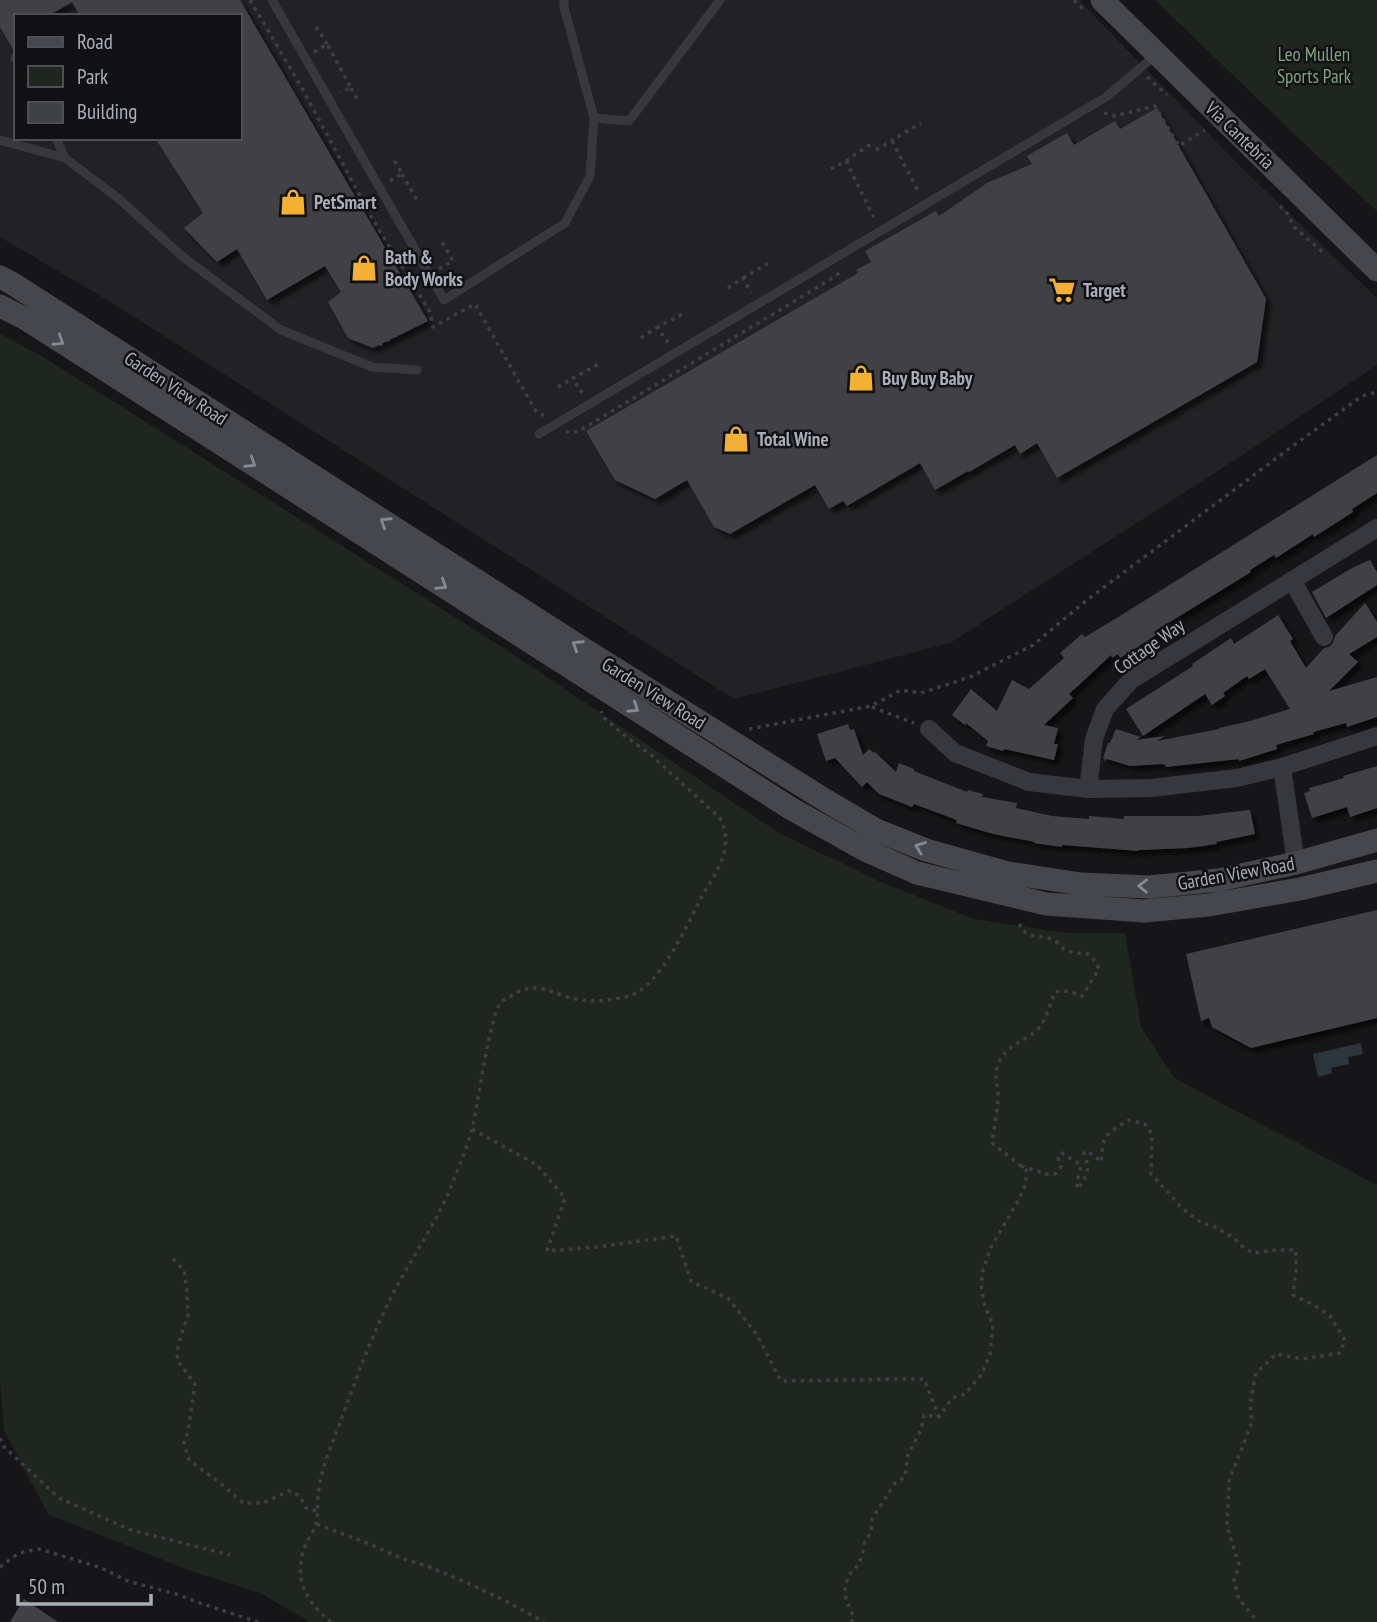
<svg xmlns="http://www.w3.org/2000/svg" width="1377" height="1622" viewBox="0 0 1377 1622" font-family="'PT Sans Narrow',sans-serif">
  <style>
    .built { fill: #222225; fill-rule: evenodd }
    .green { fill: #1e261f }
    .water { fill: #2c353c }
    .building { fill: #404145; filter: url(#shadow) }
    .lines { fill: none; stroke-linecap: round; stroke-linejoin: round }
    .path { stroke: #3d3f44; stroke-width: 3.5; stroke-dasharray: 3.5 5; stroke-linecap: butt }
    .lane { stroke: #37383d; stroke-width: 9 }
    .street { stroke: #37383d; stroke-width: 18 }
    .secondary { stroke: #45474d; stroke-width: 23 }
    .oneway { stroke: #858993 }
    .labels { text-anchor: middle; dominant-baseline: central; stroke-width: 5; stroke-linejoin: round; paint-order: stroke }
    .park-label { font-size: 19px; fill: #7fa381; stroke: #111113 }
    .street-label { font-size: 19px; fill: #a8adb8; stroke: #111113 }
    .poi-label { font-size: 19px; font-weight: bold; fill: #a8adb8; stroke: #111113; text-anchor: start }
  </style>
  <defs>
    <filter id="shadow"><feDropShadow dx="5" dy="5" stdDeviation="2" flood-color="#0009"/></filter>
  </defs>
  <rect width="100%" height="100%" fill="#161618"/>
  <path class="built" d="M0,0H1079L1242,168L1377,298V365L1238,458L950,643L734,699L109,301L0,237ZM16,16H240V138H16Z"/>
  <path class="green" d="M1155,0H1377V211L1314,153Z
    M0,334L40,355L502,647L779,833L881,882L974,919L1066,933H1125L1141,1027L1174,1078L1377,1185V1622H310L260,1593L191,1571L48,1514L4,1430L0,1381Z"/>
  <path class="water" d="M1361,1043L1363,1054L1348,1057L1349,1064L1331,1068L1332,1073L1318,1077L1313,1054Z"/>
  <path class="building" d="M0,0H240L428,321L373,348L348,338L328,302L341,292L325,266L267,300L237,249L217,262L184,228L203,213L155,138H240V16H80L72,2L48,16H16V51H14L0,27Z
    M1157,108L1266,299L1257,362L1057,478L1037,443L1020,454L1015,445L969,472L968,471L935,490L920,463L847,506L843,501L829,509L815,485L730,534L714,527L687,480L655,499L615,480L586,431L858,273L856,270L871,262L865,251L936,211L939,216L987,183L1032,164L1027,156L1067,133L1074,145L1115,121L1120,129Z
    M1377,455V493L1352,509L1353,512L1314,537L1313,534L1276,558L1274,555L1250,570L1251,572L1157,630L1159,633L1130,652L1120,658L1118,654L1112,658L1111,655L1080,684L1069,694L1073,698L1044,725L1058,728L1054,744H1058L1054,760L1004,749L1003,751L986,746L988,741L966,723L965,725L952,715L971,689L997,711L1012,680L1029,689L1064,658L1060,653L1082,634L1085,637L1120,616Z
    M1370,560L1377,572V585L1326,618L1312,592L1352,568Z
    M1365,603L1377,622V637L1349,654L1358,662L1329,691L1377,677V717L1347,727L1346,723L1313,732L1314,734L1276,745L1277,749L1239,761V759L1166,767L1165,765L1162,764L1130,766L1107,759L1104,761L1105,759L1103,758L1108,743H1110L1116,729L1141,737L1136,740L1165,736L1157,741L1219,729V728L1250,721L1290,709L1265,669L1249,679L1247,676L1223,693L1225,696L1212,705L1205,694L1143,736L1126,709L1193,666L1192,664L1231,638L1234,644L1278,615L1293,639L1290,641L1306,668L1324,648L1329,647L1333,643L1335,636Z
    M848,724L850,730L854,729L863,755L869,749L874,753L875,752L896,772L899,763L914,769V771L967,792L968,790L983,794L982,797L1017,803L1016,808L1052,816L1089,819V816L1124,819V816H1198L1250,810L1255,834L1216,842L1217,844L1188,848L1139,850V851L1062,845V847L1034,843L1035,842L993,834L956,823L957,820L914,804L912,807L879,794L867,782L862,787L835,758L826,761L817,734Z
    M1377,766V808L1350,817L1347,807L1312,818L1304,793L1310,791L1309,788L1344,778L1343,776Z
    M1377,910V1018L1251,1048L1212,1027L1209,1018L1201,1021L1186,954Z
    M24,1599L58,1622H10Z"/>
  <g class="lines">
    <path class="path" d="M250,0L302,88L373,220L430,312L433,327L475,304L535,410L546,417
      M1074,0L1084,10
      M316,27L327,44
      M314,52L327,44L351,88L340,92
      M1147,77L1167,95
      M351,88L358,100
      M1104,113L1115,116L1155,106L1179,146L1205,130
      M892,141L919,193
      M876,150L921,123
      M846,161L872,143
      M831,169L846,161L875,220
      M402,174L417,200
      M390,181L402,174L392,156
      M1280,206L1286,211L1294,227L1326,255
      M439,269L453,261L441,240
      M743,278L770,262
      M728,288L743,278L751,293
      M641,338L658,327
      M669,341H666L658,327L685,313
      M379,345L430,316
      M558,387L573,378
      M583,392L580,391L573,378L601,363
      M566,431L570,433L579,431L836,276L841,271
      M872,707L914,723
      M749,729L871,706L901,690L921,693L970,677L1033,645L1087,600L1290,448L1362,396L1377,392
      M472,1129L537,1165L565,1198L547,1251L597,1247L676,1236L691,1281L729,1299L757,1335L781,1381L924,1379L939,1417
      M1021,1166L1046,1174H1055L1061,1167L1058,1158L1062,1153L1081,1165C1080,1173 1076,1181 1077,1189C1088,1177 1090,1168 1084,1153L1088,1151L1101,1162C1102,1156 1102,1150 1103,1144C1106,1132 1120,1125 1129,1120L1145,1124L1152,1134L1151,1174L1183,1209L1202,1223L1213,1226L1234,1238L1244,1248L1253,1253L1277,1250H1296V1272L1293,1295L1312,1304L1330,1316L1345,1340L1340,1353L1303,1359L1276,1354L1256,1373L1250,1404L1252,1422L1229,1481L1227,1527L1239,1565L1234,1580L1239,1599L1256,1620V1622
      M173,1259L184,1270L187,1292L188,1315L178,1345L177,1360L195,1384L188,1431L184,1443L189,1460L220,1483L243,1503H263L289,1491L300,1496L306,1508L317,1511
      M0,1438L2,1445L59,1498L131,1530L230,1555
      M317,1524L367,1543L401,1558L427,1566L463,1581L504,1600L544,1622
      M0,1567L19,1553L39,1549L99,1567L128,1581L179,1595L200,1603L258,1622
      M331,1622C305,1600 292,1578 306,1544C309,1536 316,1529 317,1520C318,1510 317,1499 319,1488C322,1466 332,1444 340,1423C358,1373 376,1323 402,1277C421,1244 443,1210 456,1174C462,1159 468,1144 472,1129C478,1107 490,1011 502,1001C505,999 508,998 511,996C539,977 554,997 582,1000C597,1002 614,1000 629,996C660,987 688,923 702,896C710,882 720,869 724,853C727,840 726,829 720,818L651,755L624,735L603,717L601,711
      M851,1622L854,1618L846,1599L845,1587L849,1575L858,1565L862,1556L865,1542L871,1532L872,1519L895,1483L905,1477L908,1454L921,1430L924,1415L939,1417L952,1398L965,1394L982,1374L990,1354L993,1324L985,1307L981,1285L983,1270L990,1249L1019,1199L1026,1184V1170L992,1143C994,1127 998,1110 998,1094C997,1083 994,1073 999,1062C1007,1045 1023,1042 1036,1031C1047,1021 1049,1005 1055,992C1065,990 1073,992 1082,996L1099,969C1087,946 1088,957 1068,951C1062,949 1060,944 1055,941C1042,933 1028,941 1020,926L1022,919"/>
    <path class="lane" d="M272,0L444,300L565,223L590,176L594,118L564,7V0
      M15,58L16,59
      M594,118L629,121L720,0
      M56,138L65,158
      M0,140L65,158L118,198L183,257L281,330L372,367L417,370
      M539,434L1106,97L1157,54"/>
    <path class="street" d="M1292,580L1324,637
      M929,729L955,753L1029,782L1088,789L1151,788L1237,778L1282,767L1377,736
      M1282,767L1296,863
      M1088,789L1094,739L1105,709L1131,680L1377,528"/>
    <path class="secondary" d="M1102,0L1377,270
      M0,277L10,282L585,650L825,800L876,830L926,850L1008,873L1081,884L1149,887L1219,880L1296,863L1377,840
      M0,306L26,319L790,808L865,850L917,873L1046,904L1144,911L1209,905L1300,889L1377,871"/>
  </g>
  <defs><path id="oneway-chevron" d="M-2-3.5L2.5 0L-2 3.5" fill="none" stroke-width="1.6" stroke-linecap="round" stroke-linejoin="round" transform="scale(1.75)"/></defs>
  <g class="oneway">
    <use href="#oneway-chevron" transform="translate(59 341) rotate(33)"/>
    <use href="#oneway-chevron" transform="translate(251 463) rotate(33)"/>
    <use href="#oneway-chevron" transform="translate(385 522) rotate(-147)"/>
    <use href="#oneway-chevron" transform="translate(442 585) rotate(33)"/>
    <use href="#oneway-chevron" transform="translate(577 645) rotate(-147)"/>
    <use href="#oneway-chevron" transform="translate(634 708) rotate(33)"/>
    <use href="#oneway-chevron" transform="translate(920 847) rotate(-159)"/>
    <use href="#oneway-chevron" transform="translate(1143 886) rotate(-179)"/>
  </g>
  <defs>
    <g id="shop-bare" transform="scale(2.1)"><path d="M-5-2.5h2.3a2.7 3.5 0 0 1 5.4 0H5L5.5 6h-11ZM-1.5-2.5h3a1.5 2.3 0 0 0-3 0Z" fill="#f2b134" stroke="#111113" stroke-width="2.5" paint-order="stroke"/></g>
    <g id="supermarket-bare" transform="scale(2.1)"><path d="M-6-5.5h2.5l.6 2H6L4.5 2H-2.5L-4.4-4H-6ZM-1.5 3.2a1.3 1.3 0 1 0 .1 0ZM3 3.2a1.3 1.3 0 1 0 .1 0Z" fill="#f2b134" stroke="#111113" stroke-width="2.5" paint-order="stroke"/></g>
  </defs>
  <g fill-rule="evenodd">
    <use href="#shop-bare" x="293" y="202"/>
    <use href="#shop-bare" x="364" y="268"/>
    <use href="#supermarket-bare" x="1062" y="290"/>
    <use href="#shop-bare" x="861" y="378"/>
    <use href="#shop-bare" x="736" y="439"/>
  </g>
  <g class="labels">
    <g class="park-label">
      <text x="1314" y="54">Leo Mullen<tspan x="1314" dy="22">Sports Park</tspan></text>
    </g>
    <g class="street-label">
      <text transform="translate(1240 135) rotate(44)">Via Cantebria</text>
      <text transform="translate(176 388) rotate(33)">Garden View Road</text>
      <text transform="translate(1149 646) rotate(-35)">Cottage Way</text>
      <text transform="translate(654 693) rotate(32)">Garden View Road</text>
      <text transform="translate(1236 873) rotate(-10)">Garden View Road</text>
    </g>
    <g class="poi-label">
      <text x="314" y="202">PetSmart</text>
      <text x="385" y="257">Bath &amp;<tspan x="385" dy="22">Body Works</tspan></text>
      <text x="1083" y="290">Target</text>
      <text x="882" y="378">Buy Buy Baby</text>
      <text x="757" y="439">Total Wine</text>
    </g>
  </g>
  <rect x="14" y="14" width="228" height="126" fill="#111113" stroke="#4d4f55" stroke-width="2"/>
  <rect x="28" y="37" width="35" height="10" fill="#45474d" stroke="#4d4f55" stroke-width="2"/>
  <text x="77" y="49" font-size="21" fill="#a8adb8">Road</text>
  <rect x="28" y="66" width="35" height="21" fill="#1e261f" stroke="#4d4f55" stroke-width="2"/>
  <text x="77" y="84" font-size="21" fill="#a8adb8">Park</text>
  <rect x="28" y="102" width="35" height="21" fill="#404145" stroke="#4d4f55" stroke-width="2"/>
  <text x="77" y="119" font-size="21" fill="#a8adb8">Building</text>
  <path d="M18 1594v10h133v-10" fill="none" stroke="#a8adb8" stroke-width="3.5"/>
  <text x="28" y="1594" font-size="21" fill="#a8adb8" stroke="#111113" stroke-width="5" paint-order="stroke">50 m</text>
</svg>
